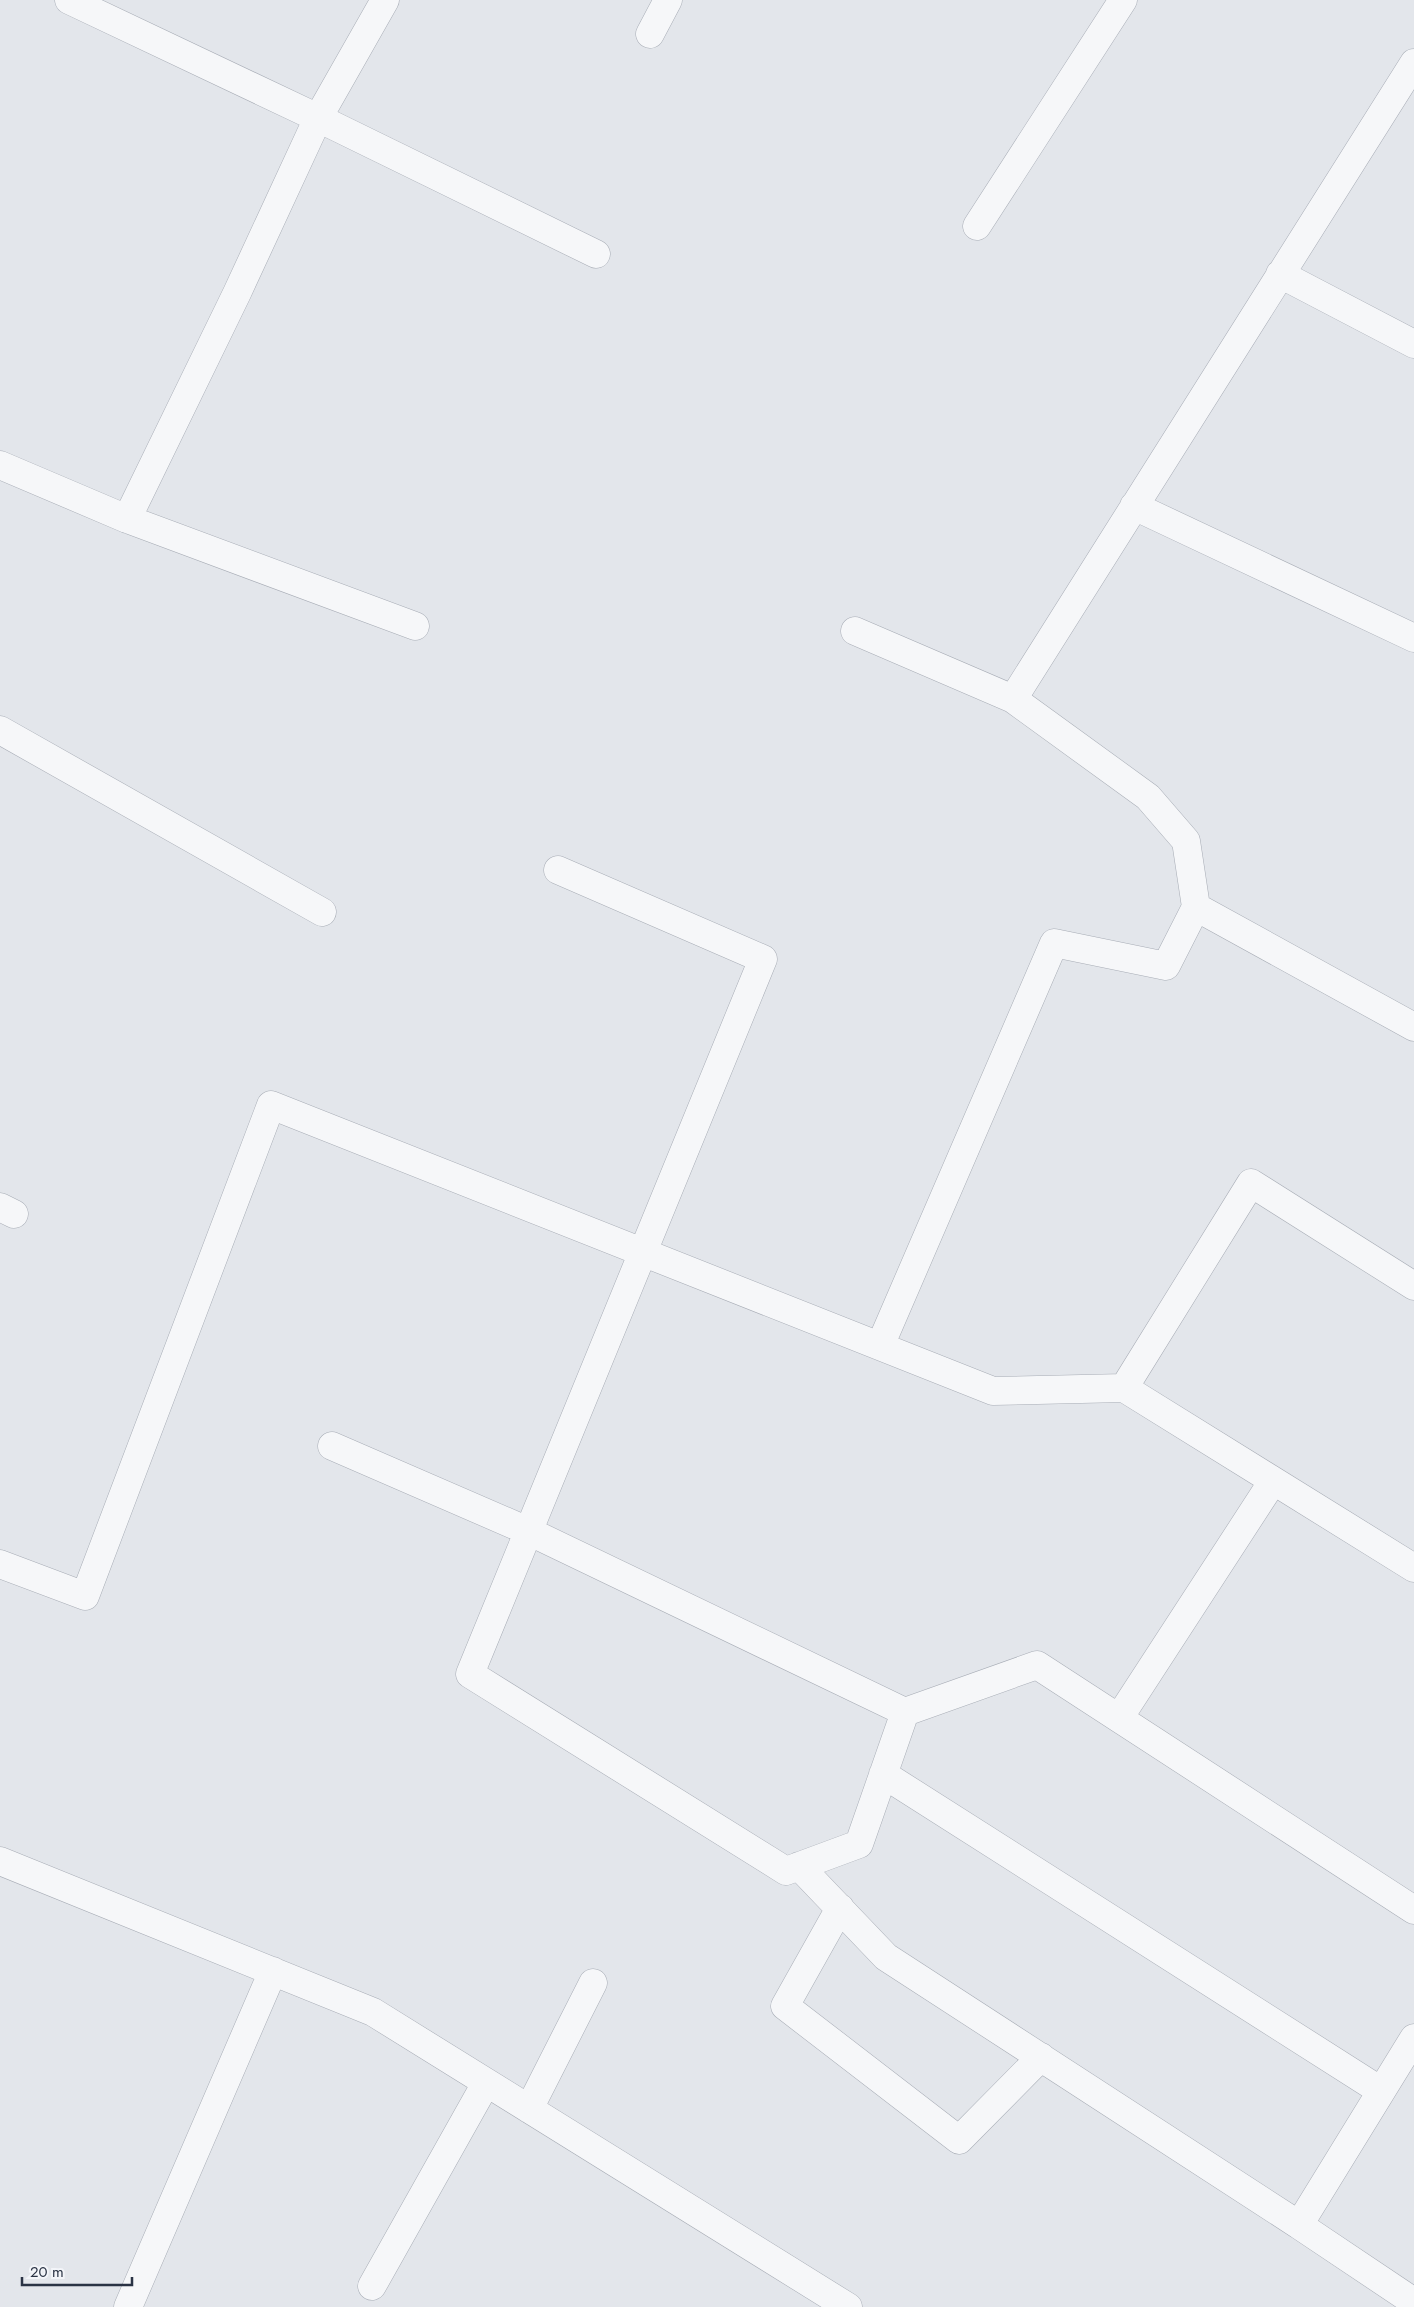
<svg xmlns="http://www.w3.org/2000/svg" width="1414" height="2307" viewBox="0 0 1414 2307" font-family="Jost,sans-serif">
  <style>
    .lines { fill: none; stroke-linecap: round; stroke-linejoin: round }
    .minor-casing { stroke: #a8adb6; stroke-width: 29 }
    .minor { stroke: #f6f7f9; stroke-width: 28 }
  </style>
  <rect width="100%" height="100%" fill="#e3e6eb"/>
  <g class="lines">
    <g class="minor-casing">
      <path id="minor" d="M69,0L318,118L596,254
        M650,34L668,0
        M977,226L1123,0
        M1280,274L1414,344
        M0,465L127,519L415,626
        M1134,506L1414,638
        M127,519L237,293L318,118L385,0
        M855,631L1013,699L1148,797L1186,841L1196,907L1166,966L1054,943L880,1346
        M1013,699L1414,63
        M0,730L322,912
        M558,870L763,959L470,1674L786,1871L859,1844L905,1712
        M1196,907L1414,1027
        M0,1207L14,1214
        M1124,1388L1251,1183L1414,1286
        M332,1446L528,1531L905,1712L1037,1665L1414,1910
        M0,1564L85,1596L271,1105L993,1391L1124,1388L1414,1568
        M1119,1718L1273,1481
        M883,1774L1381,2091
        M0,1861L373,2012L848,2307
        M799,1866L886,1957L1299,2225L1414,2038
        M840,1908L785,2006L959,2140L1041,2057
        M529,2109L593,1983
        M1299,2225L1414,2302
        M372,2286L486,2083
        M128,2307L273,1971"/>
    </g>
    <use href="#minor" class="minor"/>
  </g>
  <path d="M22 2277v8h110v-8" fill="none" stroke="#2a3344" stroke-width="2.5"/>
  <text x="30" y="2277" font-size="15" fill="#2a3344" stroke="#f3f5f9" stroke-width="4" paint-order="stroke">20 m</text>
</svg>
